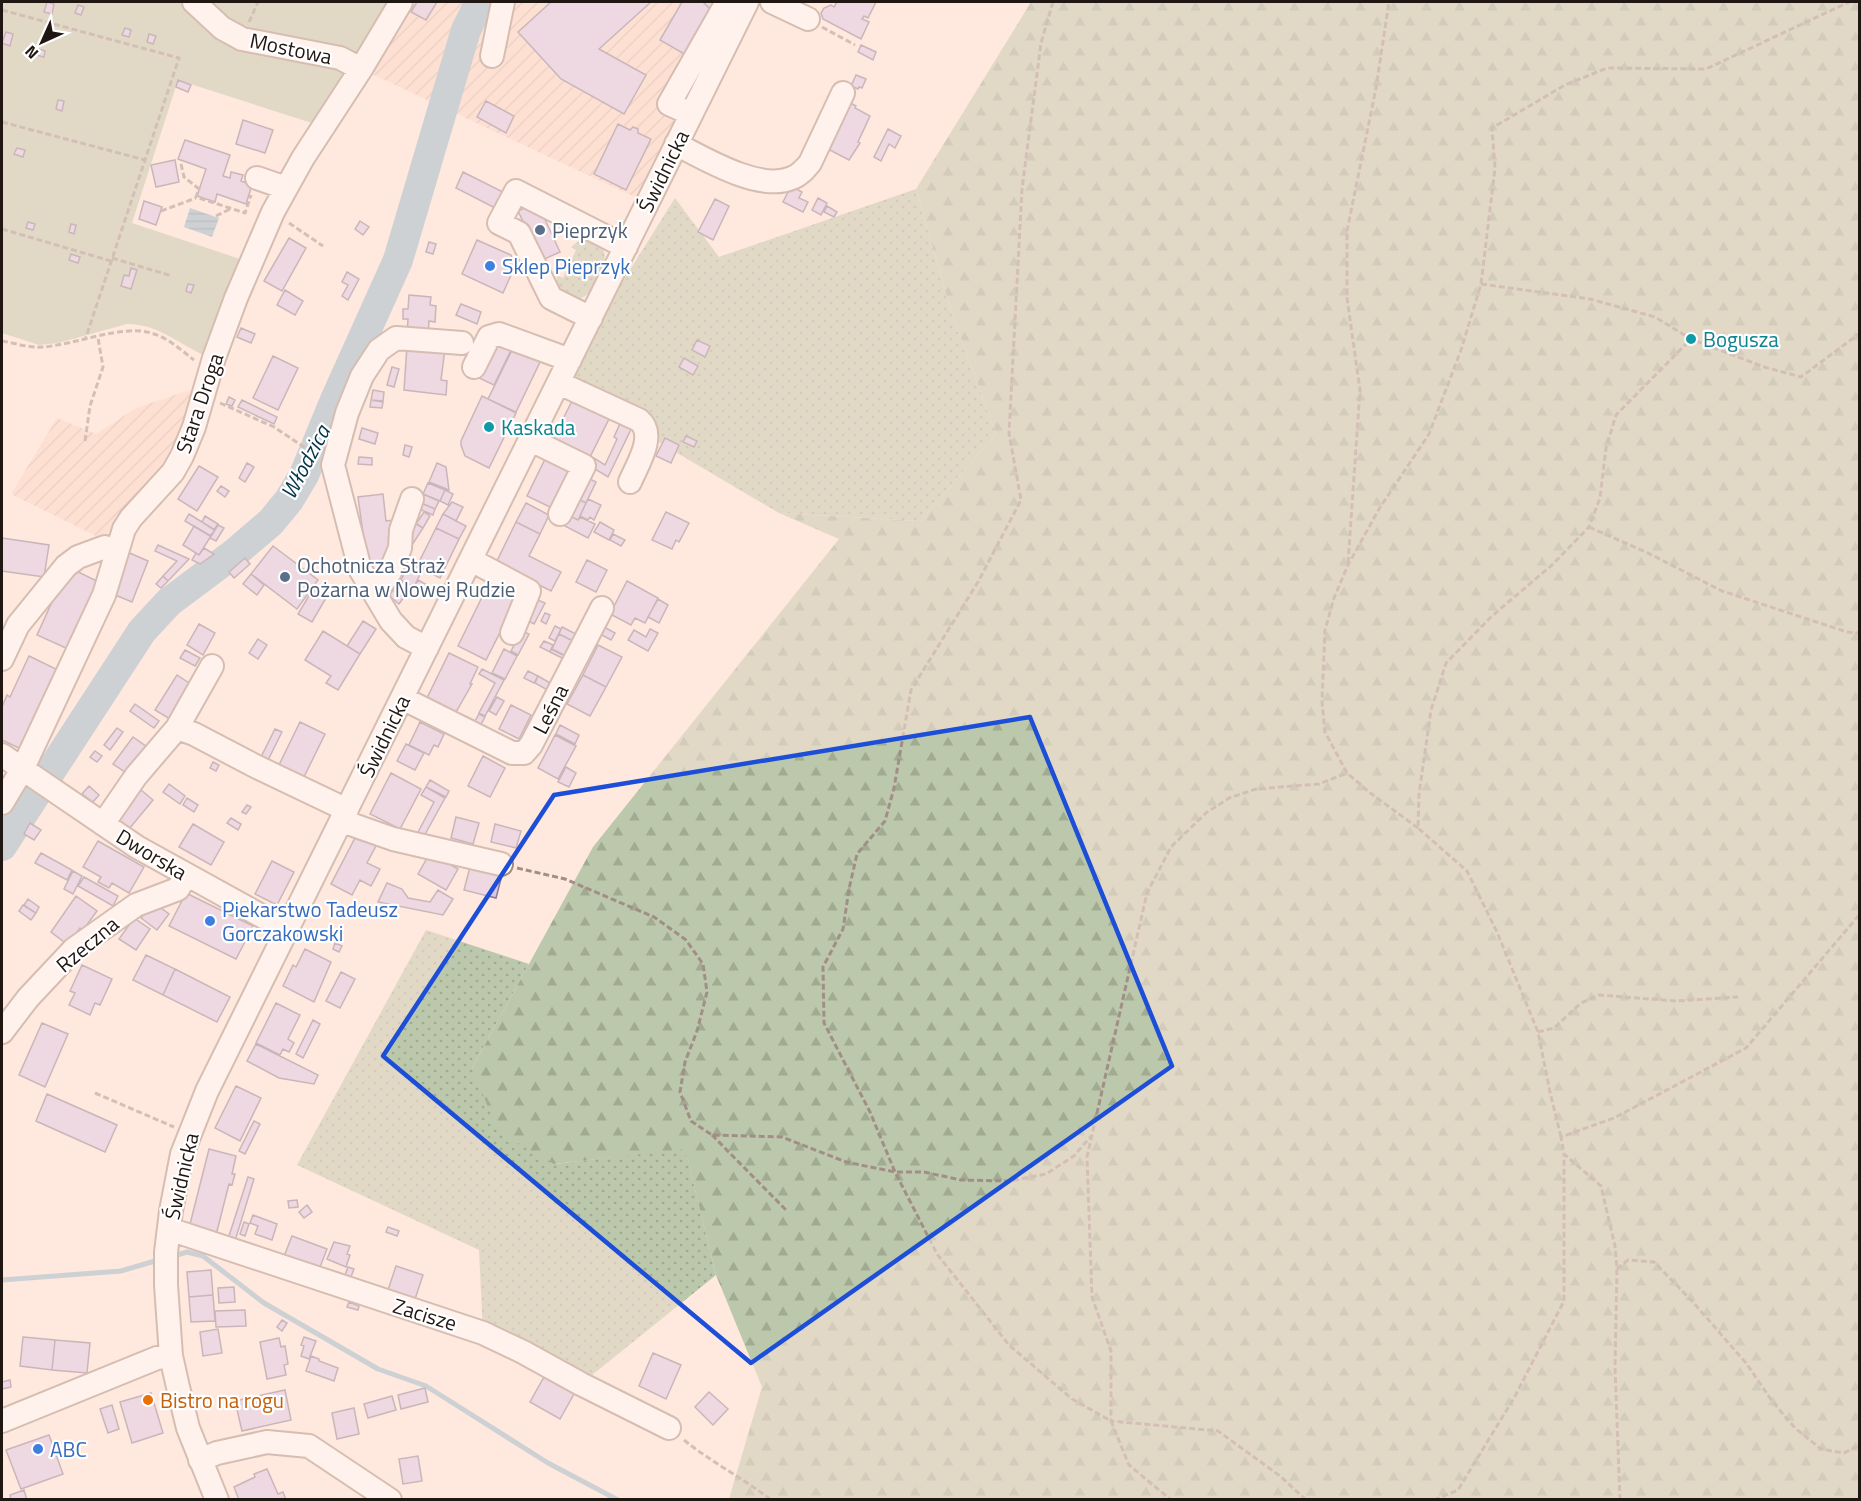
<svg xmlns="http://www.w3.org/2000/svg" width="1861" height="1501" viewBox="0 0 1861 1501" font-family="'Titillium Web',sans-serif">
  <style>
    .industrial { fill: url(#industrial-furrows) }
    .grass { fill: url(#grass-dots) }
    .forest { fill: url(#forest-firs) }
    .garden { fill: #bcc8ab }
    .water { fill: url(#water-rules) }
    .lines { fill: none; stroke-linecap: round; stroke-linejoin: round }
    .stream { stroke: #92b6ca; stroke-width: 5 }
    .river { stroke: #92b6ca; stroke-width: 30 }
    .building { fill: #dac6e6; stroke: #897b91; stroke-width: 1.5 }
    .minor-casing { stroke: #a58b7e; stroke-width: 26 }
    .path { stroke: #a18f87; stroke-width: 3; stroke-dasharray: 6 3; stroke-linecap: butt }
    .minor { stroke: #fff; stroke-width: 22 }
    .marked { fill: none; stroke: #1d4ed8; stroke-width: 4.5; stroke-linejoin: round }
    .service-dot { fill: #5c6f8a; stroke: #fff; stroke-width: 2 }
    .shop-dot { fill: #3f7fe0; stroke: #fff; stroke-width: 2 }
    .culture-dot { fill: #0f9aa8; stroke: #fff; stroke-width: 2 }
    .food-dot { fill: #e8710a; stroke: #fff; stroke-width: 2 }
    .labels { text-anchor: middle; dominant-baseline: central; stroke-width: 4.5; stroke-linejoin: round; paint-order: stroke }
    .street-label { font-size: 21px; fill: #201612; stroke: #fff }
    .service-label { font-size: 21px; fill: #4e5e75; stroke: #fff; text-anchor: start }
    .shop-label { font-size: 21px; fill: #366cbe; stroke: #fff; text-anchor: start }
    .culture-label { font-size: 21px; fill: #0d838f; stroke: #fff; text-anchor: start }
    .food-label { font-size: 21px; fill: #c56008; stroke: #fff; text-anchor: start }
    .water-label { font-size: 22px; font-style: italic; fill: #02364b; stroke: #fff }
  </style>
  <defs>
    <pattern id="industrial-furrows" width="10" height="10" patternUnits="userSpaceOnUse" patternTransform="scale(1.5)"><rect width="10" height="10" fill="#fcd8c7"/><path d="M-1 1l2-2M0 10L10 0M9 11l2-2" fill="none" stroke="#d8b9aa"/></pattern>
    <pattern id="grass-dots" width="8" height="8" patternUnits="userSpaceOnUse" patternTransform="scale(1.5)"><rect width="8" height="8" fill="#bcc8ab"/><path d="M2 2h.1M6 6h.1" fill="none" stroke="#a1ab92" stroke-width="1.8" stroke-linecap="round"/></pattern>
    <pattern id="forest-firs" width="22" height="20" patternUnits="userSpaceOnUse" patternTransform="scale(1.5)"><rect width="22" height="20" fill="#bcc8ab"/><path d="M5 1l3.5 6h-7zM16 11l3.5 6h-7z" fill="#a1ab92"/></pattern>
    <pattern id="water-rules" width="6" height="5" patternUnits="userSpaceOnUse" patternTransform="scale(1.5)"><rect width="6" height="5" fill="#92b6ca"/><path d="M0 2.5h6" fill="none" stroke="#7793a3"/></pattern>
  </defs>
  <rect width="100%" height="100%" fill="#ffe8dd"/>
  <path class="industrial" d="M401,2H746L639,199L361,69Z
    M202,386L168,464L112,544L11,494L57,418L96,434L136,408Z"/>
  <path class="grass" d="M916,189L951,311L996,434L920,521L779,513L559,383L675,198L719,257Z
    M587,239C591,241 596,243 600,245C616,259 589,313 565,296C558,291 556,283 557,275L563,278L576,250L571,247L577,242Z
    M426,930L529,964L472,1068L555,1164L685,1148L716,1275L581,1384L483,1333L479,1250L297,1165Z"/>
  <path class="forest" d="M1031,2H1859V1499H729L762,1387L716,1275L685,1149L554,1164L498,1131L472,1068L593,847L839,539L779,513L920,521L996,434L951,311L916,189Z"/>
  <path class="garden" d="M2,2H182L217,35L335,66L348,74L315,124L178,80L132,223L243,260L206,356C178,344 159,324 127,324L58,343L39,345L2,333Z
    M203,2H393L361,57L250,35Z"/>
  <path class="water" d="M190,208L219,218L212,237L184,227Z"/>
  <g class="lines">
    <path class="stream" d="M170,1257L187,1252L203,1256L264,1303L378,1369L426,1386L548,1463L618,1500
      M2,1280L121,1271L162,1259"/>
    <path class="river" d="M2,846L142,631L169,602L236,552L271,522L289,500L304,475L335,400L398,260L466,30L480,2"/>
  </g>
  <path class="building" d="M47,2L54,4L52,14L44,12Z
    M417,2H437L426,20L411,12Z
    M551,2H651L599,49L646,75L624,114L561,79L518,32Z
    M682,2H703L711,10L686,55L660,40Z
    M703,2H720L711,10Z
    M837,2H876L868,18L864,16L862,19L869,22L861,39L823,19L821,13L824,8L831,5L834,7Z
    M78,5L84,7L81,15L75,13Z
    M125,28L131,30L129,37L122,35Z
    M6,32L13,34L10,46L2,43Z
    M149,34L156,36L153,44L147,42Z
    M861,45L876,52L873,60L858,52Z
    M38,49L45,51L44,57L36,55Z
    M856,75L866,79L862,88L859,87L858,89L851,86Z
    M178,80L191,85L188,92L176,87Z
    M58,100L64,101L62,111L56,109Z
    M486,101L514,116L506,133L477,117Z
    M847,101L856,106L855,108L870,116L858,142L860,143L849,160L824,147Z
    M243,120L273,130L265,153L236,144Z
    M618,124L630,130L633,127L638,129V133L651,139L626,190L594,174Z
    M888,129L901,136L895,148L889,144L881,161L874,157Z
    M185,140L230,155L223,176L230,178L231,172L243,175L241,181L252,185L246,204L217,194L215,202L197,196L206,169L178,159Z
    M17,148L25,150L23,157L14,154Z
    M175,160L179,182L156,187L151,165Z
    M463,172L505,193L497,209L456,188Z
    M791,186L802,192L799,198L808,202L803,212L783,202Z
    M818,198L827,203L821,215L812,210Z
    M715,199L729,206L713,240L698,232Z
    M144,201L162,207L156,225L139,219Z
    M537,202L560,252L542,260L518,211Z
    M827,206L837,212L834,217L824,212Z
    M360,221L369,227L363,235L355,229Z
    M28,222L35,224L33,230L26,228Z
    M71,224L76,225L74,234L69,232Z
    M289,238L306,248L282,291L264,281Z
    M477,240L511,255L515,266L503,293L462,274Z
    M429,242L436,244L433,254L426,252Z
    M71,254L80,257L78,263L69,260Z
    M131,268L137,270L131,289L121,286L124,275L129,276Z
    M347,272L359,279L348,300L342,296L348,285L342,282Z
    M188,284L194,285L191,293L186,291Z
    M285,290L303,301L295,315L277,305Z
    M409,295L431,297L430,305L436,306L435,322L429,321L428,337L407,335L408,319H403V309H408Z
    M461,304L481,312L477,324L456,315Z
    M241,328L255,334L251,343L237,337Z
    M498,339L513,346L494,385L479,378Z
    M697,340L710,346L705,357L692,350Z
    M407,346L445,349L441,380L447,381L446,395L404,390Z
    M514,346L541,360L516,412L488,399Z
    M273,356L298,368L278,410L253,398Z
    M684,358L698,366L693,375L679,367Z
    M392,367L399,369L394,387L387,385Z
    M373,390L384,392L383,401L371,400Z
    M482,396L516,413L489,468L465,456L461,445V441Z
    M229,397L235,400L232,406L226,404Z
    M242,400L277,417L274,424L238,407Z
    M371,400L383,402L382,408L370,407Z
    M572,401L599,407L596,413L609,419L590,457L553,439Z
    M623,417L634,423L608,477L590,466L594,458L605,465L617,439L614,437Z
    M362,428L378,433L375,444L359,439Z
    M686,436L697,441L694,447L683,442Z
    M665,438L679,445L671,463L656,456Z
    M405,445L412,447L409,457L403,455Z
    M548,453L575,466L554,509L527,496Z
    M359,457L372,458V465L358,464Z
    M247,463L254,467L245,482L239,478Z
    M437,463L446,467L449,490L429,482Z
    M199,466L218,477L197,511L178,499Z
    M584,476L596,482L586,503L574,497Z
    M428,483L445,490L440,501L423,494Z
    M221,486L229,491L225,497L217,491Z
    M445,490L453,494L448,505L440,501Z
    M383,494L386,521L393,520L395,534L389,535L392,559L367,562L358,497Z
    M423,494L439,501L435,509L419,502Z
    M574,497L586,503L578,520L566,514Z
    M588,499L601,505L594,520L590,517L588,520L580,516Z
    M419,502L435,509L433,515L417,508Z
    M452,502L463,507L456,521L443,514Z
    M526,503L549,515L540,534L516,522Z
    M424,512L430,516L423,528L416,524Z
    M666,512L689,523L679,542L676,540L672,549L652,540Z
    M189,514L215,530L210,536L185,521Z
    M443,514L466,526L459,539L436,528Z
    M566,514L578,520L580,517L595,524L588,538L561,524Z
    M205,516L218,524L214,530L202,522Z
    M414,522L423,528L412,545L403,540Z
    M516,522L540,534L529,556L561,572L551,591L496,563Z
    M600,522L614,530L609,540L594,532Z
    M218,525L224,528L216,541L210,538Z
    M194,526L211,536L199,555L183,545Z
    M436,528L459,539L440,578L417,566Z
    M613,534L625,540L621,546L610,540Z
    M2,538L49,545L44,577L2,571Z
    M158,545L189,559L168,581L163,576L177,561L155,551Z
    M273,546L318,580L297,609L251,574Z
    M204,548L214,554L200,564L192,560L196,553L199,555Z
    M125,551L148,561L132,602L108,592Z
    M245,558L250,564L234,578L229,572Z
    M587,560L607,570L596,592L576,582Z
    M410,563L422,570L414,587L401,580Z
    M68,567L99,582L68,649L37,635Z
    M251,574L264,585L257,595L243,584Z
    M163,576L168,581L161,588L156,584Z
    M399,580L411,587L408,593L395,587Z
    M418,580L429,586L426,593L414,587Z
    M627,581L658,598L645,623L635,618L631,625L610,614Z
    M489,583L518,597L486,660L458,646Z
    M313,589L326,598L312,622L298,614Z
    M393,590L404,597L399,604L389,596Z
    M531,597L545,603L534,624L521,617Z
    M658,599L668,605L659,623L648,617Z
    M545,613L550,615L546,624L541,621Z
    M363,621L376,629L360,654L347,646Z
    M199,624L215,633L203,655L187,645Z
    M555,626L561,629L555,641L549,638Z
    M562,627L576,634L573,641L559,634Z
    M604,627L615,633L611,640L600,634Z
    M650,629L658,633L648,651L628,640L634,630L646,637Z
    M323,631L360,654L338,690L326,683L331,676L305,660Z
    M522,631L529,634L518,655L511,651Z
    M559,634L573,641L566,656L552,649Z
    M258,639L267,645L258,659L249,653Z
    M544,641L553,645L550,652L540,647Z
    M598,645L622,657L606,687L583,675Z
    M504,649L517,656L505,679L492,673Z
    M551,649L565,656L564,659L550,652Z
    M185,650L200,658L195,666L180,658Z
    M449,653L478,667L470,684H472L456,712L427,698Z
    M29,656L58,670L21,749L2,740V707L7,695L10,697Z
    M482,669L504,680L485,716L479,713L495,683L479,674Z
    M528,671L538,676L534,683L524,678Z
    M177,675L192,685L170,719L155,710Z
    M583,675L606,687L590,716L567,704Z
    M538,676L552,684L549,691L535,683Z
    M497,697L504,701L496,715L489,711Z
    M135,704L159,721L154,728L130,711Z
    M511,705L531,715L519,739L499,729Z
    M479,714L485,717L479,728L463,720L465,716L475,721Z
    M300,722L325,734L303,779L278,767Z
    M420,722L444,734L438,747L434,745L429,755L409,745Z
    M560,725L579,735L575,744L556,734Z
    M117,728L123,732L110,750L104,745Z
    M275,729L282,732L268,760L258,763Z
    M555,735L576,746L558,779L538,768Z
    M133,737L150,749L131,776L113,764Z
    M406,744L424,753L415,770L397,761Z
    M95,751L102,756L97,762L90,757Z
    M483,756L505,768L490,797L468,786Z
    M213,762L219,765L216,771L210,768Z
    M566,767L576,773L569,787L558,782Z
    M391,773L421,789L400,829L370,814Z
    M430,780L449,791L446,797L426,787Z
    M169,784L185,796L180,804L163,792Z
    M89,786L99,795L93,802L82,794Z
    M426,787L445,798L423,838L417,834L434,802L421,795Z
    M141,790L153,800L129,829L117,820Z
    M187,798L198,805L194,812L183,805Z
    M247,805L251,807L246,814L242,812Z
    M456,817L479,823L473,844L451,838Z
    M231,818L241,824L238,830L227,823Z
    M30,823L41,830L34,840L24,834Z
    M193,824L224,842L211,865L179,847Z
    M495,824L521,831L516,848L491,842Z
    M364,837L377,844L367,863L380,869L371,886L360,880L352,895L331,884L355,838L362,841Z
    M98,841L144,867L129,893L112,883L109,888L98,882L101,877L83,867Z
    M41,853L72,870L67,880L35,863Z
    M430,853L458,869L446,890L418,874Z
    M272,861L294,872L277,905L255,894Z
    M470,867L502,875L496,898L464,890Z
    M73,871L82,876L73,894L64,889Z
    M84,877L118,896L113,906L78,886Z
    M387,883L402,889L408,898L430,902L438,890L453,899L443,915L378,902Z
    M186,893L253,926L236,959L169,926Z
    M76,896L97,911L83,930L80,928L68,945L51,932Z
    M28,899L39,907L36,913L24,905Z
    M23,905L36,913L31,920L19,911Z
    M157,905L169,914L157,930L141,918L147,911Z
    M134,918L150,929L136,950L119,939Z
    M335,943L342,946L339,952L333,949Z
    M305,949L331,962L314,1002L283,986L293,965L296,967Z
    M146,955L175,969L163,995L133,980Z
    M82,965L112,979L100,1005L95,1003L90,1015L69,1005L75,993L70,991Z
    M175,969L230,997L217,1022L163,995Z
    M341,972L355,979L340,1008L326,1001Z
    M276,1003L300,1015L288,1039L294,1043L289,1052L283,1049L280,1055L256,1043Z
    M313,1020L320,1024L303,1058L296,1054Z
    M42,1023L68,1034L45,1087L19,1075Z
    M256,1044L318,1075L314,1084L279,1078L247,1061Z
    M236,1086L261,1098L240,1141L215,1128Z
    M47,1094L117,1125L105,1152L36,1121Z
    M254,1121L260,1124L245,1154L239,1151Z
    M209,1149L236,1156L232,1174H235L232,1185L229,1184L216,1235L189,1228Z
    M248,1177L254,1179L234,1244L227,1242Z
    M297,1200L298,1207L289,1208L288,1201Z
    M307,1205L312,1212L304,1218L299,1212Z
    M253,1215L277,1224L272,1240L255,1234L258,1226L250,1223Z
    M244,1222L249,1224L245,1236L240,1234Z
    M388,1227L399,1231L397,1236L386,1232Z
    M292,1236L327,1249L318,1272L283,1259Z
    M334,1242L350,1246L347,1254L350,1255L346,1267L327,1259Z
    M396,1266L423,1275L414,1302L387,1293Z
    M348,1267L354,1269L349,1282L335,1277L337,1272L345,1275Z
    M211,1270L213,1295L189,1297L187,1272Z
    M234,1287L235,1302L219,1303L218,1288Z
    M213,1295L215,1321L191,1322L189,1297Z
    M349,1302L359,1306L358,1310L347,1307Z
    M245,1310L246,1326L216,1327L215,1311Z
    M282,1320L287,1323L282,1331L277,1327Z
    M218,1329L222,1353L203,1356L200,1332Z
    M23,1337L55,1340L52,1370L20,1366Z
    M304,1337L316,1341L309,1359L301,1356L304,1346L301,1345Z
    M279,1338L281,1347L285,1346L288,1364L284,1365L286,1375L267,1379L260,1342Z
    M55,1340L90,1343L87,1373L52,1370Z
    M653,1353L681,1365L666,1399L639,1386Z
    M311,1356L319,1359V1361L338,1368L334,1381L306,1371Z
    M544,1377L574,1394L560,1419L530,1402Z
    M10,1380L11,1387L2,1389V1382Z
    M425,1388L428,1402L401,1409L398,1395Z
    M285,1390L291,1420L242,1431L235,1401Z
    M709,1392L728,1409L713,1425L695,1407Z
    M151,1393L163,1433L132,1443L120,1402Z
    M392,1396L396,1410L368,1418L364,1404Z
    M112,1405L119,1429L108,1433L100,1409Z
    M354,1408L359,1434L337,1439L332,1413Z
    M49,1435L63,1474L21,1489L6,1450Z
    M418,1456L422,1481L403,1484L399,1459Z
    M267,1469L278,1494L283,1492L286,1500H239L234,1487L255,1477L254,1474Z
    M24,1490L27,1500H11L10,1495Z"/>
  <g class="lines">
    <g class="minor-casing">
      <path id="minor" d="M194,2L222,28L242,39L340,58L361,69
        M772,2L808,19
        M492,56L503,2
        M691,114L669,104L727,2
        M676,144C705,159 760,192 792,178C800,175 805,169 810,163L843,93
        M257,178L286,188
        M591,318L551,298L519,233L499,223L516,191L626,247
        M474,367L489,337L499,334L570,360
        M559,383L639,420C657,435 637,465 630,482
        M531,440L584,466L560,514
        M471,560L529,591L512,633
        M375,594L390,572L400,548L401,530L412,499
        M427,648L406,637L391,621L360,569L333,465L347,413L362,376L379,350L396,338L462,343
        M2,659L18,625L66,566L78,557L105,547L116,550
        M402,698L512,753H524L531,745L602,608
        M177,728L212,666
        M2,755L137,847L287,930
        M2,803L23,768L104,595L124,529L131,518L173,472L182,456L194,427L214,358L236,298L273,212L303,158L361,69L401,2
        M342,821L393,839L501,864
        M103,824L136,776L177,728L194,734L255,766L347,810
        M2,1032L28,998L74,949L136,905L178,889L186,875
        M169,1229L483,1333L523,1352L581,1384L669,1428
        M2,1421L157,1358L171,1356
        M200,1460L217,1453L267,1442L309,1446L390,1500
        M217,1500L188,1428L178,1387L171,1356L166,1285V1252L171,1211L182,1154L207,1091L747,2"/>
    </g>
    <path class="path" d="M1053,2L1041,43L1022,189L1009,433L1021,500L978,582L911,690L894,788L885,821L857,854L849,889L843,929L823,967L824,1023L870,1112L895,1172L937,1254L1009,1345L1072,1399L1111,1421L1129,1465L1171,1500
      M2,10L179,58L85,340
      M249,22L258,2
      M822,27L855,45
      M2,122L145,160
      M181,164L184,177L199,189L196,197L245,213L251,195
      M161,211L196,198
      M216,216L230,209
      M289,223L323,246
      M2,229L111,261
      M112,258L172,276
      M1481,284L1590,299L1655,317L1691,339L1764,367L1801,377L1860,333
      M2,341C14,343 29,348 42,347C75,345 122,324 151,333C167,337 181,350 194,360
      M220,403L274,427L316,455
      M85,441L90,406L103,367L98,338
      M1589,527L1648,553L1722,591L1847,632L1860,633
      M1348,563L1360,390L1347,298V231L1376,88L1389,2
      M1418,828L1369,792L1347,773L1325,732L1322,701L1325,630L1334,598L1348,565L1379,509L1429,434L1461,350L1481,284L1495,168L1492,128L1565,85L1607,68L1706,69L1849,2
      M517,868L565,879L654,917L686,940L703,964L707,992L697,1031L685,1062L680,1092L691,1121L712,1135L782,1137L846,1162L895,1172H924L961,1180L1010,1181L1046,1174L1074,1156L1091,1136
      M1538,1032L1554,1028L1581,1003L1599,995L1676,1001L1738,997
      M95,1093L174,1127
      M712,1135L786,1210
      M1561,1137L1550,1092L1538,1032L1497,932L1467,871L1418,828L1419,794L1431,710L1446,663L1492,616L1552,565L1589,527L1600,498L1606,448L1616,415L1691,339
      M1617,1269L1628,1260L1654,1262L1692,1301L1746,1363L1772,1401L1795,1428L1821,1449L1844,1453L1860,1445
      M684,1440C711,1462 743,1478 771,1500
      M1306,1500L1280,1476L1218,1431L1111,1421V1351L1092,1297L1087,1157L1147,893L1171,847L1206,813L1229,798L1256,789L1319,784L1347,773
      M1434,1500L1458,1490L1514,1398L1564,1301V1155
      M1620,1500L1615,1367L1617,1269L1615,1246L1601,1186L1564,1154L1561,1137L1614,1118L1746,1048L1860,914"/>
    <use href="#minor" class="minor"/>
  </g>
  <path d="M0 0H1861V1501H0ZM1030,717L1172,1066L751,1363L383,1056L554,795Z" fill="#ffe8dd" fill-opacity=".55" fill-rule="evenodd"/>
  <path class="marked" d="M1030,717L1172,1066L751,1363L383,1056L554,795Z"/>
  <g class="service-dot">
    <circle cx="540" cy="230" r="6"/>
    <circle cx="285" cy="577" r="6"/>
  </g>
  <g class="shop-dot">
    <circle cx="490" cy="266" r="6"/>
    <circle cx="210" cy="921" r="6"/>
    <circle cx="38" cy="1449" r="6"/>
  </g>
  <g class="culture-dot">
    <circle cx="1691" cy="339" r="6"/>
    <circle cx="489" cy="427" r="6"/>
  </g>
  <circle class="food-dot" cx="148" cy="1400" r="6"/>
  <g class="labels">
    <g class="street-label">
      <text transform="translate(291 48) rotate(12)">Mostowa</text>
      <text transform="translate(663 171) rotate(-64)">Świdnicka</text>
      <text transform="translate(199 403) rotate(-71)">Stara Droga</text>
      <text transform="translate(550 709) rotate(-63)">Leśna</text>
      <text transform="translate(384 736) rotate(-64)">Świdnicka</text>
      <text transform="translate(152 854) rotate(31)">Dworska</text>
      <text transform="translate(87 944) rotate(-40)">Rzeczna</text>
      <text transform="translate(181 1176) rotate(-77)">Świdnicka</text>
      <text transform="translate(425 1314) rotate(17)">Zacisze</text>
    </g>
    <g class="service-label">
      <text x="552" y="230">Pieprzyk</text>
      <text x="297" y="565">Ochotnicza Straż<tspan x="297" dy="24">Pożarna w Nowej Rudzie</tspan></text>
    </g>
    <g class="shop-label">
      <text x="502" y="266">Sklep Pieprzyk</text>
      <text x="222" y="909">Piekarstwo Tadeusz<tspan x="222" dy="24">Gorczakowski</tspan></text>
      <text x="50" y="1449">ABC</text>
    </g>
    <g class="culture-label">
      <text x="1703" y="339">Bogusza</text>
      <text x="501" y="427">Kaskada</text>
    </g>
    <g class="food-label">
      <text x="160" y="1400">Bistro na rogu</text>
    </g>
    <g class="water-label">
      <text transform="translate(305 462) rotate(-62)">Włodzica</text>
    </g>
  </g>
  <rect width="1861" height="1501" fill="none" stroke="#201612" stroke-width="6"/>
  <g transform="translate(42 42) rotate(225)" stroke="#ffffff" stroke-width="4.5" paint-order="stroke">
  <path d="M0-4.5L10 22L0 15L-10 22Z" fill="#201612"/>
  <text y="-9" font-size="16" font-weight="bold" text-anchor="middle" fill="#201612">N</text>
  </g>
</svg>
